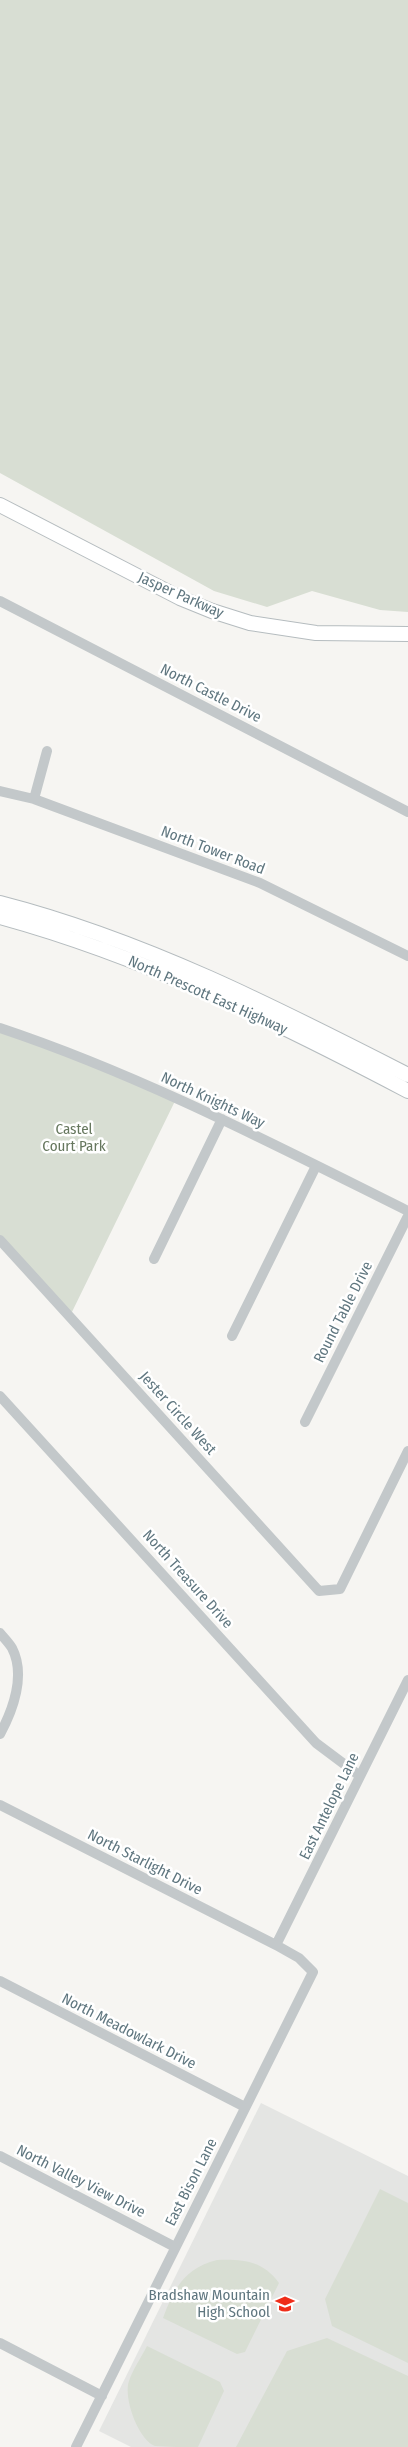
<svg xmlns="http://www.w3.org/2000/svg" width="408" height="2447" viewBox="0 0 408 2447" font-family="'Fira Sans Condensed',sans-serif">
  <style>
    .built { fill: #e4e5e3 }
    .green { fill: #d8ded3 }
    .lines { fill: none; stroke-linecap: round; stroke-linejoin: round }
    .secondary-casing { stroke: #b5bcbf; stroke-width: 16 }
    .street { stroke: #c3c8ca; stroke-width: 10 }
    .secondary { stroke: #fff; stroke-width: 14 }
    .labels { text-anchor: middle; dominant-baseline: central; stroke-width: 5; stroke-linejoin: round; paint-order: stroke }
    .street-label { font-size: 15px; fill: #5f767f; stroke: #fff }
    .park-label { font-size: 15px; fill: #66775e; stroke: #fff }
    .poi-label { font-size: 15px; fill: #5f767f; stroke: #fff; text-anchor: end }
  </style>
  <rect width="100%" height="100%" fill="#f6f5f2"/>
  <path class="built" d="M261,2103L408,2176V2447H131L99,2431Z"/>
  <path class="green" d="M0,0H408V612L380,610L312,591L267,607L214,591L0,473Z
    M0,1029L176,1099L70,1316L0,1240Z
    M380,2189L408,2203V2363L332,2326L325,2299Z
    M217,2260C243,2259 263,2261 279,2283L245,2352L237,2354L163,2318C174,2288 185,2268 217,2260Z
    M327,2338L408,2376V2447H236L287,2351Z
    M147,2346L220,2382L224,2391L198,2447C185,2447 167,2447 155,2446C138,2440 123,2397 129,2381C133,2369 141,2358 147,2346Z"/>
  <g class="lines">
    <g class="secondary-casing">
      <path id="secondary" d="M0,505L180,598L212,611L250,623L316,633L408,634
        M0,903C144,940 277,1008 408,1075
        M0,917C143,956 277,1022 408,1091"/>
    </g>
    <path class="street" d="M0,601L408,812
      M0,791L34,799L260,883L408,956
      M34,799L47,751
      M0,1028C141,1075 275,1145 408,1211
      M0,1240L319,1591L340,1589L408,1451
      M154,1259L222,1119
      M232,1336L316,1166
      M0,1396L316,1743L360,1776
      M305,1422L408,1216
      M0,1633C4,1638 9,1643 12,1648C26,1675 13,1710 0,1734
      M0,1805L276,1945L299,1958L313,1972L76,2447
      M276,1945L408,1680
      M0,1981L245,2107
      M0,2156L175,2247
      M0,2343L102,2396"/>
    <use href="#secondary" class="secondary"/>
  </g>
  <defs>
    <g id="school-bare" transform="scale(1.5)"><path d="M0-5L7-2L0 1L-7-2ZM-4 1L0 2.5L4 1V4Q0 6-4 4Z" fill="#ef2d19" stroke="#fff" stroke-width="2.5" paint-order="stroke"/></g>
  </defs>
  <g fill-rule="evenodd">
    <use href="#school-bare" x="285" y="2304"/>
  </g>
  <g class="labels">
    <g class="street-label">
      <text transform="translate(181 595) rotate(24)">Jasper Parkway</text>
      <text transform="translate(211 693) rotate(27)">North Castle Drive</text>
      <text transform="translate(213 850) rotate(21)">North Tower Road</text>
      <text transform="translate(208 995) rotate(24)">North Prescott East Highway</text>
      <text transform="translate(213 1100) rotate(25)">North Knights Way</text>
      <text transform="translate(343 1312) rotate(-63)">Round Table Drive</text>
      <text transform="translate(178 1413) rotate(48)">Jester Circle West</text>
      <text transform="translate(188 1579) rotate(48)">North Treasure Drive</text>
      <text transform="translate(329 1806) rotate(-64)">East Antelope Lane</text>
      <text transform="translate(145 1862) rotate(27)">North Starlight Drive</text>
      <text transform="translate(129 2031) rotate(27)">North Meadowlark Drive</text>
      <text transform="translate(81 2181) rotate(27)">North Valley View Drive</text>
      <text transform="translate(191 2182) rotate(-63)">East Bison Lane</text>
    </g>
    <g class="park-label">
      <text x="74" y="1129">Castel<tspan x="74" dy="17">Court Park</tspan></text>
    </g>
    <g class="poi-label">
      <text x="270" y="2295">Bradshaw Mountain<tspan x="270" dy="17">High School</tspan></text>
    </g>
  </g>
</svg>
